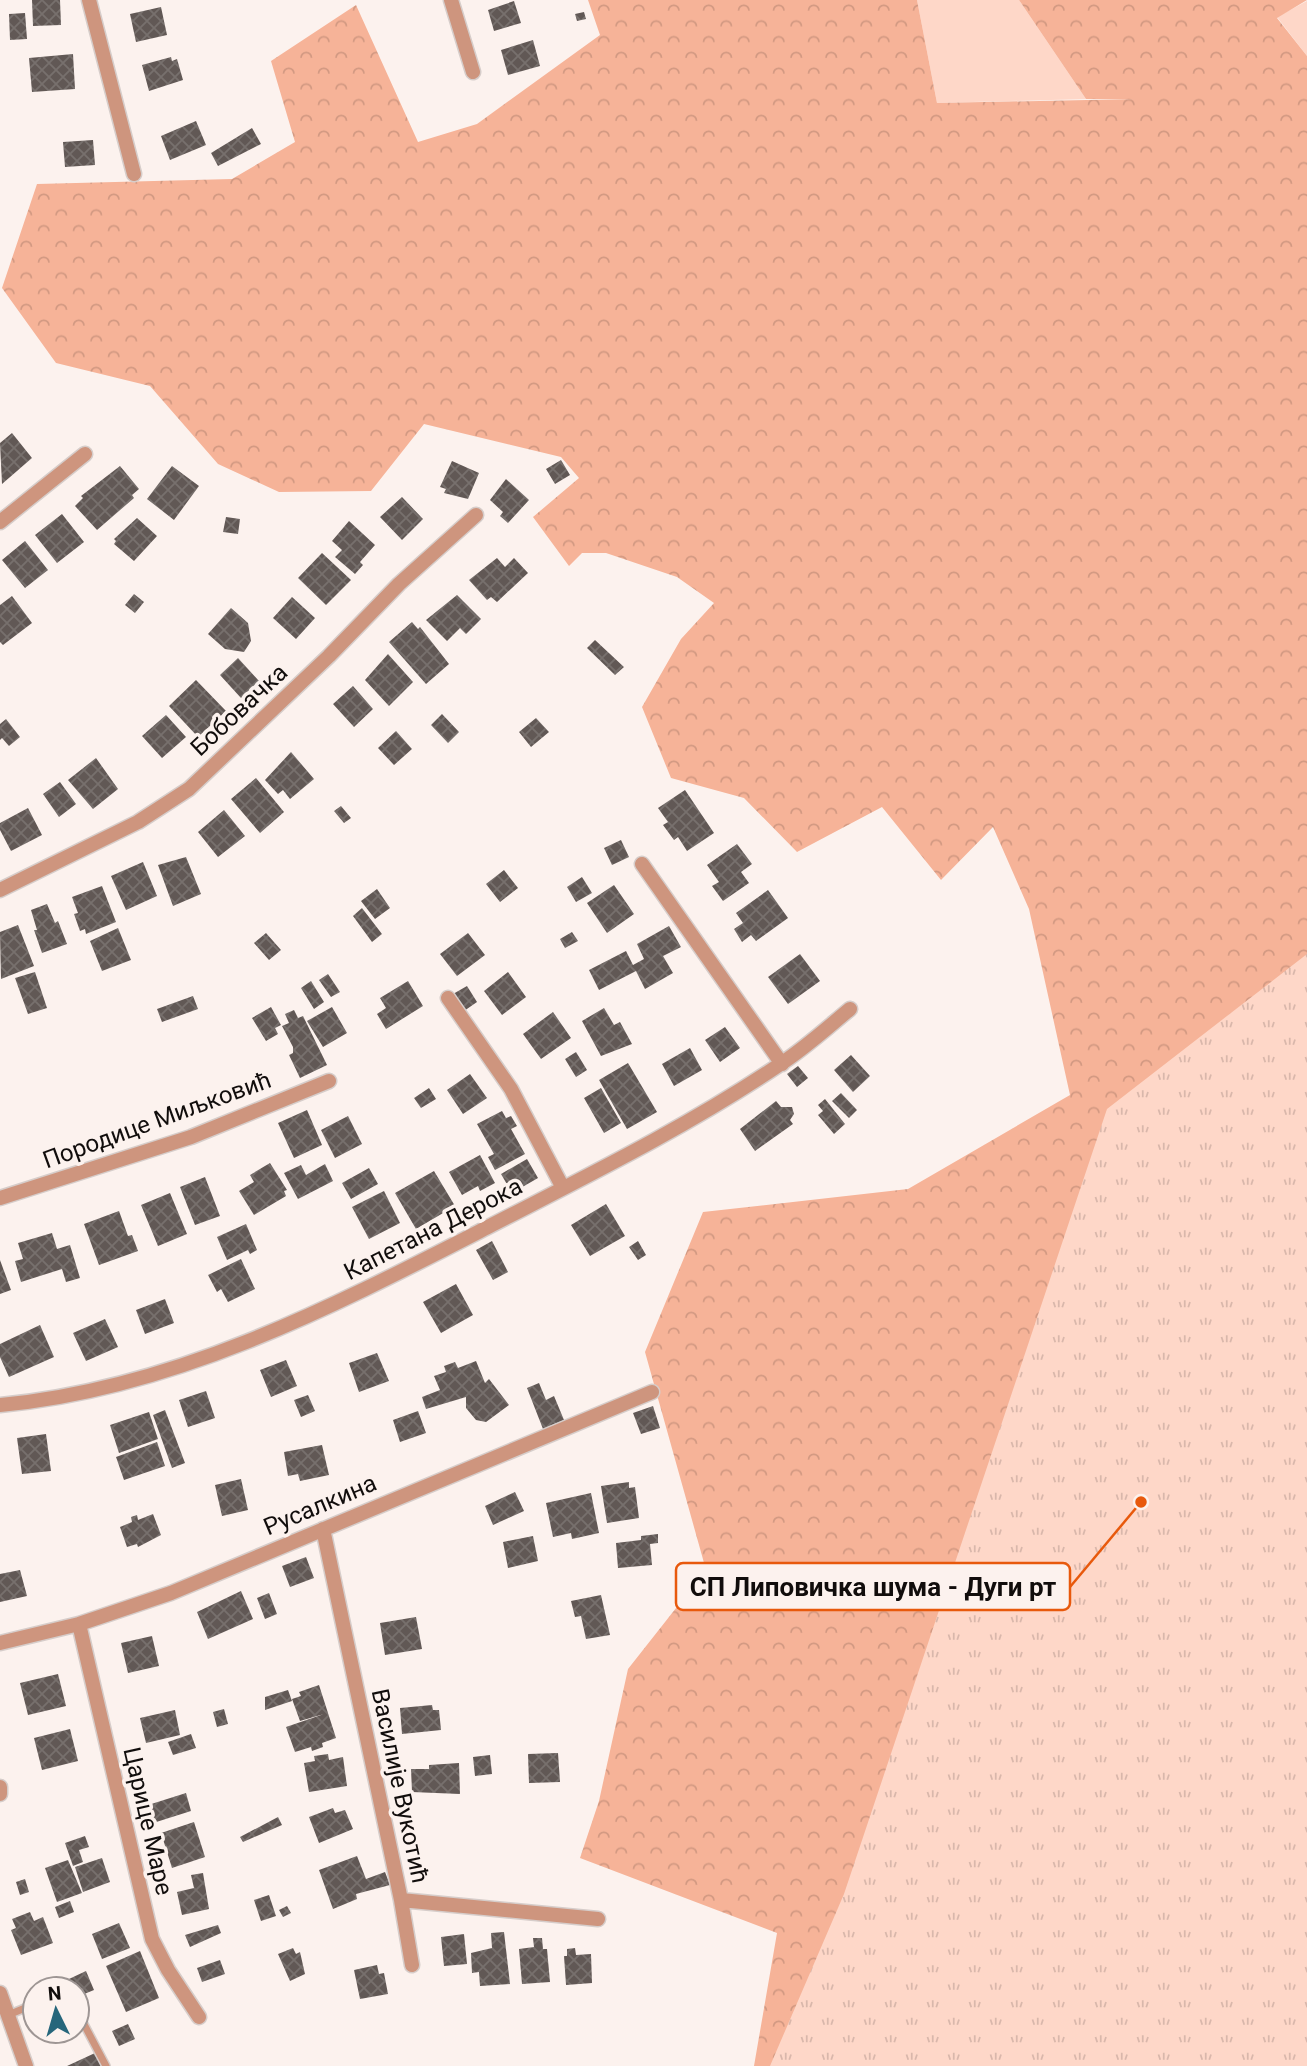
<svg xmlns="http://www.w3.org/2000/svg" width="1307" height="2066" viewBox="0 0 1307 2066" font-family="Roboto,sans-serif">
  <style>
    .green { fill: #fed7c8 }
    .forest { fill: url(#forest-crowns) }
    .park { fill: url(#park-tufts) }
    .building { fill: url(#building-cross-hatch) }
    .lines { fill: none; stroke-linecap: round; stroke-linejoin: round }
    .lane-casing { stroke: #d6cdca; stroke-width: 10 }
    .street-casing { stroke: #d6cdca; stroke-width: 17 }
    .lane { stroke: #ce957e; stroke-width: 7 }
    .street { stroke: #ce957e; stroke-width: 14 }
    .labels { text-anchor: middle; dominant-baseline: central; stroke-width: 7; stroke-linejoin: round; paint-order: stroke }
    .street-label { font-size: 24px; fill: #110d0c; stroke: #fcf2ee }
    .leader { fill: none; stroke: #e8590c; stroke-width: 2.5 }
    .callout-dot { fill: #e8590c; stroke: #fcf2ee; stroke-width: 2.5 }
    .callout { fill: #fcf2ee; stroke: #e8590c; stroke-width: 2.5 }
    .callout-label { font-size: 26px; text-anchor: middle; font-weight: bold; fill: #110d0c }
  </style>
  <defs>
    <pattern id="forest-crowns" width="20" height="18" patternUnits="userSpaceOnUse" patternTransform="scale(1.75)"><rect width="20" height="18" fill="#f6b398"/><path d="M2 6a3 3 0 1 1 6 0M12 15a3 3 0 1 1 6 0" fill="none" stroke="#d29982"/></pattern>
    <pattern id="park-tufts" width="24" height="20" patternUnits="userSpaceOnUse" patternTransform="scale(1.75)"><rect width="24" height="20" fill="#fed7c8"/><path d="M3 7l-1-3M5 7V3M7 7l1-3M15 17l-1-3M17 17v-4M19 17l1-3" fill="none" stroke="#d9b7ab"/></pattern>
    <pattern id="building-cross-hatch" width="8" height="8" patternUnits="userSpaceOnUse" patternTransform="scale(1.75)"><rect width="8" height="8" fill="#615855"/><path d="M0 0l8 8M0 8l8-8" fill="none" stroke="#77706d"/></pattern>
  </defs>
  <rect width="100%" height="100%" fill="#fcf2ee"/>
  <path class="green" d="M917,0H1019L1086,99L937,103Z
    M1307,1V56L1277,17Z"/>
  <path class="forest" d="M588,0H917L937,103L1134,99H1086L1019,0H1307L1277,18L1307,56V2066H754L777,1933L580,1858L599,1801L628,1669L706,1570L645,1352L703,1212L908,1189L1070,1095L1029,909L993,827L941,880L882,807L797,852L744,798L671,778L642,707L681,639L714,603L677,577L606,553H582L569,566L533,517L579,478L561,457L424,424L371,491L279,492L218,464L150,386L56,363L2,288L37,184L232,179L295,142L271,61L356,5L418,142L477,124L600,35Z"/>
  <path class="park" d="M1307,954V2066H770L844,1894L1107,1109Z"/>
  <path class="building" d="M32,0H60L61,25L33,26Z
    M514,1L521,23L494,31L488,10Z
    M161,7L167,35L136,42L130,14Z
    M584,12L586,19L577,21L575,14Z
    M25,13L27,39L10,40L9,14Z
    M533,40L540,66L508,75L501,50Z
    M73,54L75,89L32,92L29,58Z
    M171,57L172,61L177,59L183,80L149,91L142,65Z
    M196,121L206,145L170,160L161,136Z
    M252,128L261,144L218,166L211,153Z
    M93,140L95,165L65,167L63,142Z
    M12,433L32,458L2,484L0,443Z
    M561,460L570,475L555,484L546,469Z
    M452,461L479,473L468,499L444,493L446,489L440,487Z
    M120,466L139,489L132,495L134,498L97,530L75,506L83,498L81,496Z
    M172,466L199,486L174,520L147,499Z
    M506,479L529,500L508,523L500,516L503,512L490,500Z
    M402,497L423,519L402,540L380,517Z
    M62,514L84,542L57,563L35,535Z
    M226,517L240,519L238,534L223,532Z
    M137,518L157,536L134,561L114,544L116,541L114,539Z
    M349,521L375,545L360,562L363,565L355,574L335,557L342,550L332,541Z
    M25,541L48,570L25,588L2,560Z
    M322,553L351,580L326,605L298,578Z
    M497,558L505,567L514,558L528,573L497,602L491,597L487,600L469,580Z
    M134,594L144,602L135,613L125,605Z
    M457,595L481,619L466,634L460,628L447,641L426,620Z
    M12,596L32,623L3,645L0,642V605Z
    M292,597L315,618L296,639L273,618Z
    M231,608L248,623L251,641L244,652L225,649L208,634Z
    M412,622L418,629L420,627L449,664L426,684L389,642Z
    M595,640L624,667L615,675L587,648Z
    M388,654L413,682L389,706L365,680Z
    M238,658L259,681L241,698L220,675Z
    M196,680L226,711L198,737L169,706Z
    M353,686L373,709L354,727L333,704Z
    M442,714L459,732L448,743L431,725Z
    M166,715L186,737L162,758L142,736Z
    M536,718L549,732L531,747L519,732Z
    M6,719L20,737L9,746L2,738L0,740V724Z
    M396,731L412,749L394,765L378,748Z
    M291,752L314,779L290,799L283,790L278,794L265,780Z
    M96,758L118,789L93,809L68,780Z
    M256,778L284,812L260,833L231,799Z
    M60,782L76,804L59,817L43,794Z
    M685,790L714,833L687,851L678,837L674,840L663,825L668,822L658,808Z
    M341,806L351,818L344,823L334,811Z
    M28,808L42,835L11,851L0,830V823Z
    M224,810L245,836L218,857L198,832Z
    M621,840L629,857L612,865L604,848Z
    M737,844L752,864L741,872L749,883L723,901L712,886L719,882L707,865Z
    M186,857L201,894L173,906L158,865Z
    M143,862L157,896L126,910L111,876Z
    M504,870L518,888L500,902L486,884Z
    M582,877L592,893L576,902L567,887Z
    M614,885L634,914L607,933L587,903Z
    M102,886L116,922L86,934L85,929L80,931L74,914L78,913L72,897Z
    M377,889L390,908L375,919L361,901Z
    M768,890L788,918L756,941L751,935L742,942L734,929L743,923L736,913Z
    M47,904L55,923L58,921L67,944L42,953L34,930H37L31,910Z
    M362,908L382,934L372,942L353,916Z
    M18,925L34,966L1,979L0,932Z
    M669,926L681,947L663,956L673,973L645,989L636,971L599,990L589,970L626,951L633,965L644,959L637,944Z
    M118,928L131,960L102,971L90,941Z
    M572,932L578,941L565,948L560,939Z
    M266,933L281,950L269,960L254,943Z
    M468,933L485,955L457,976L440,954Z
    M800,954L820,981L788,1004L768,977Z
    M35,972L47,1008L28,1014L15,978Z
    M508,972L526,997L502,1015L484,991Z
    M328,974L340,992L331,997L319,980Z
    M311,981L324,1002L314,1009L301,988Z
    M408,981L423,1006L386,1029L377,1014L386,1008L380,998Z
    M467,986L477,1002L464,1011L453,994Z
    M193,996L198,1009L162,1022L157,1009Z
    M271,1007L281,1025L275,1028L278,1034L266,1041L252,1018Z
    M332,1007L347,1033L323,1047L307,1021Z
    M604,1008L614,1025L620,1022L632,1044L601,1056L582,1021Z
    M294,1010L298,1018L303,1016L327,1065L300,1078L289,1055L293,1053V1047L282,1026L289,1023L285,1014Z
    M553,1012L571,1038L541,1059L523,1034Z
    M725,1027L740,1048L720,1062L705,1040Z
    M690,1048L702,1070L674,1086L662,1064Z
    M576,1052L587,1070L576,1077L565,1059Z
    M851,1055L870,1076L853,1092L834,1070Z
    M628,1063L657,1112L627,1129L599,1080Z
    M798,1066L808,1078L797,1087L787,1074Z
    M470,1074L487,1098L463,1114L447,1090Z
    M429,1088L436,1099L421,1108L414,1098Z
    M601,1088L621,1123L604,1133L584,1098Z
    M841,1093L857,1110L849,1118L832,1101Z
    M825,1099L845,1124L834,1134L818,1115L823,1111L818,1105Z
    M776,1101L781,1107H792L794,1114L790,1120L793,1124L755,1151L740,1129Z
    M307,1110L322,1145L294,1158L278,1123Z
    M502,1111L506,1118L511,1116L517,1126L511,1129L525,1154L495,1170L488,1157L494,1154L477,1124Z
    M348,1116L362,1144L335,1158L321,1130Z
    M480,1155L495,1183L480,1191L478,1186L462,1195L449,1172Z
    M527,1159L538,1178L512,1193L501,1174Z
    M270,1163L287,1190L284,1191L286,1196L254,1215L239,1191L254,1182L250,1175Z
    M325,1164L333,1181L298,1199L284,1173L301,1165L306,1175Z
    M369,1168L378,1184L351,1199L342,1183Z
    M434,1171L455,1206L416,1229L395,1193Z
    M205,1177L220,1216L195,1225L180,1187Z
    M384,1191L400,1223L369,1239L352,1207Z
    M170,1193L187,1234L158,1246L141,1205Z
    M606,1204L625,1236L590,1256L571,1225Z
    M119,1211L128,1236L132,1235L138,1251L99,1265L84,1224Z
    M246,1224L257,1250L250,1254L248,1250L227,1260L217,1237Z
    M52,1233L57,1249L70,1245L80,1278L66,1282L62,1269L21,1282L15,1261L23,1259L18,1243Z
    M492,1241L508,1272L493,1280L476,1250Z
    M638,1241L646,1255L638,1260L629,1247Z
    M241,1259L255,1289L228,1302L221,1289L217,1292L208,1275Z
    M0,1260L11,1290L0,1294Z
    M456,1284L473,1315L441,1333L423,1302Z
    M165,1299L174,1323L145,1334L136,1310Z
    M105,1319L118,1347L86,1361L73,1333Z
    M40,1325L54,1357L9,1377L0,1357V1344Z
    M377,1353L389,1381L359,1392L349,1363Z
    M286,1360L297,1386L271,1397L260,1370Z
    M476,1361L485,1383L489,1379L509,1405L486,1422L476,1420L466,1408V1397L426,1409L422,1397L440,1390L434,1376L446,1372L444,1366L455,1362L458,1368Z
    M539,1383L546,1400L554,1396L564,1420L543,1429L527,1388Z
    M206,1391L215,1418L188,1427L179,1400Z
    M308,1395L315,1411L301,1417L294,1400Z
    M653,1406L660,1428L641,1434L633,1413Z
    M165,1410L185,1463L172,1468L153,1415Z
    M418,1411L426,1433L400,1442L393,1420Z
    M149,1412L158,1439L119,1453L110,1425Z
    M46,1434L51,1471L22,1474L17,1438Z
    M157,1442L165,1466L124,1480L116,1457Z
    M322,1445L329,1475L300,1481L298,1474L288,1476L284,1452Z
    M241,1479L248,1510L222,1516L215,1485Z
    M629,1482V1488L635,1487L639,1518L607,1523L601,1486Z
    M515,1492L524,1511L493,1525L485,1506Z
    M591,1493L599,1533L572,1539L571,1533L553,1537L546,1503Z
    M153,1514L161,1535L138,1547L137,1544L127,1547L120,1527L132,1522L131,1517L137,1515L138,1520Z
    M658,1534V1543L650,1544L652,1565L618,1568L616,1543L641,1540V1536Z
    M533,1536L538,1561L508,1568L503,1542Z
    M306,1557L314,1578L290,1587L282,1566Z
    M20,1570L27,1596L0,1602V1574Z
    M241,1591L253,1619L208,1639L197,1612Z
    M269,1593L277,1614L265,1619L257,1598Z
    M601,1595L610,1635L586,1639L581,1616L575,1617L571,1601Z
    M416,1617L422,1649L385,1655L380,1623Z
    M152,1636L159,1666L128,1673L121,1643Z
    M58,1674L66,1706L28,1715L20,1683Z
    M319,1685L336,1738L322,1743L323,1747L312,1751L311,1747L295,1752L286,1727L324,1714L300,1721L292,1699L301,1696L299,1692Z
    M288,1690L292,1701L265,1710V1697Z
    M432,1705L433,1710H439L441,1730L402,1734L400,1708Z
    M224,1709L228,1724L217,1727L213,1712Z
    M175,1710L180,1735L146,1743L140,1718Z
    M70,1729L78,1761L42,1770L34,1738Z
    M191,1734L196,1748L173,1755L168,1742Z
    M558,1753L560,1782L529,1783L528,1754Z
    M328,1754L329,1760L343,1757L347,1786L309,1792L304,1763L315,1761L314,1756Z
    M490,1755L492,1774L475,1776L473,1757Z
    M459,1763L460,1794L412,1792L411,1769H429V1765Z
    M186,1793L191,1811L150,1824L145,1806Z
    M333,1808L335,1813L345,1810L353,1829L319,1843L309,1817Z
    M278,1817L282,1825L243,1842L240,1837Z
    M194,1822L205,1857L172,1868L161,1833Z
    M85,1836L89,1847L79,1850L83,1862L73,1866L65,1843Z
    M357,1856L366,1879L385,1872L390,1885L356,1894L357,1899L333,1909L319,1870Z
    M102,1858L110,1882L83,1892L75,1867Z
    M68,1860L82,1893L57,1902L45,1868Z
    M203,1873L209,1909L182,1915L177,1892L194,1888L191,1875Z
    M25,1879L29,1892L20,1895L16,1882Z
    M269,1895L276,1916L261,1921L254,1900Z
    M70,1901L74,1912L59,1918L55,1907Z
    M287,1906L291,1913L283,1917L279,1910Z
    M30,1912L34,1921L43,1917L53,1943L21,1955L11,1930L16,1928L12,1919Z
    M119,1923L130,1948L102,1959L92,1934Z
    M218,1925L221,1933L190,1947L185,1935Z
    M504,1932L510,1984L480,1986L479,1972L472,1973L471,1953L492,1948L491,1933Z
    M464,1934L467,1964L444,1966L441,1937Z
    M533,1938H542L543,1949H547L550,1982L522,1984L519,1949L534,1947Z
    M293,1948L296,1954L300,1952L305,1974L290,1981L278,1954Z
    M575,1948L576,1955L591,1954L592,1983L566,1985L564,1956H567V1949Z
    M140,1951L159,1998L126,2012L106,1966Z
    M220,1960L225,1974L202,1982L197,1968Z
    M377,1965L379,1974L384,1973L388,1994L360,1999L354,1970Z
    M86,1971L94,1990L77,1997V1989H73L69,1979Z
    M128,2024L135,2039L119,2046L112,2031Z
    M95,2053L101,2066H67Z"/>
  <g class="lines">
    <g class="lane-casing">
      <path id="lane" d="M77,2011L106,2066
        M8,2015L35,2004"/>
    </g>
    <g class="street-casing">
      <path id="street" d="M89,0L134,174
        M451,0L473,72
        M0,522L85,454
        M642,864L782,1064
        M0,890L138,822L189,789L329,656L399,584L476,515
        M448,998L511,1089L563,1188
        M0,1198L191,1137L329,1081
        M0,1405C175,1389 334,1306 488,1227C587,1176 687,1127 779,1065C804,1049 827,1028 850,1009
        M323,1529L401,1900L598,1919
        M79,1624L152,1939L168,1970L199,2017
        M0,1643L79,1624L171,1593L652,1392
        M0,1787V1794
        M401,1900L412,1965
        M0,1993L26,2066"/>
    </g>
    <use href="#lane" class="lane"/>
    <use href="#street" class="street"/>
  </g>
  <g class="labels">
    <g class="street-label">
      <text transform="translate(239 710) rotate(-43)">Бобовачка</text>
      <text transform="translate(157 1120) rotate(-20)">Породице Миљковић</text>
      <text transform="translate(433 1229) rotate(-27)">Капетана Дерока</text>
      <text transform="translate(320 1505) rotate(-23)">Русалкина</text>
      <text transform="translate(400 1786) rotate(78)">Василије Вукотић</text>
      <text transform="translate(148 1821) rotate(77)">Царице Маре</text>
    </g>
  </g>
  <path class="leader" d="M1141 1502L1070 1587"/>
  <circle class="callout-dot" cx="1141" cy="1502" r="7"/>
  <rect class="callout" x="676" y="1563" width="394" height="47" rx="7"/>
  <g class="callout-label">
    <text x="873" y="1596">СП Липовичка шума - Дуги рт</text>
  </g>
  <g transform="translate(56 2010) rotate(355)"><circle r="33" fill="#fcf2ee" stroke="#9e9694" stroke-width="2"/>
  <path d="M0-5L12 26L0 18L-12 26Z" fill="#26667b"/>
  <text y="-10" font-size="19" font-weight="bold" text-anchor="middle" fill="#110d0c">N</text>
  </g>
</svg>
